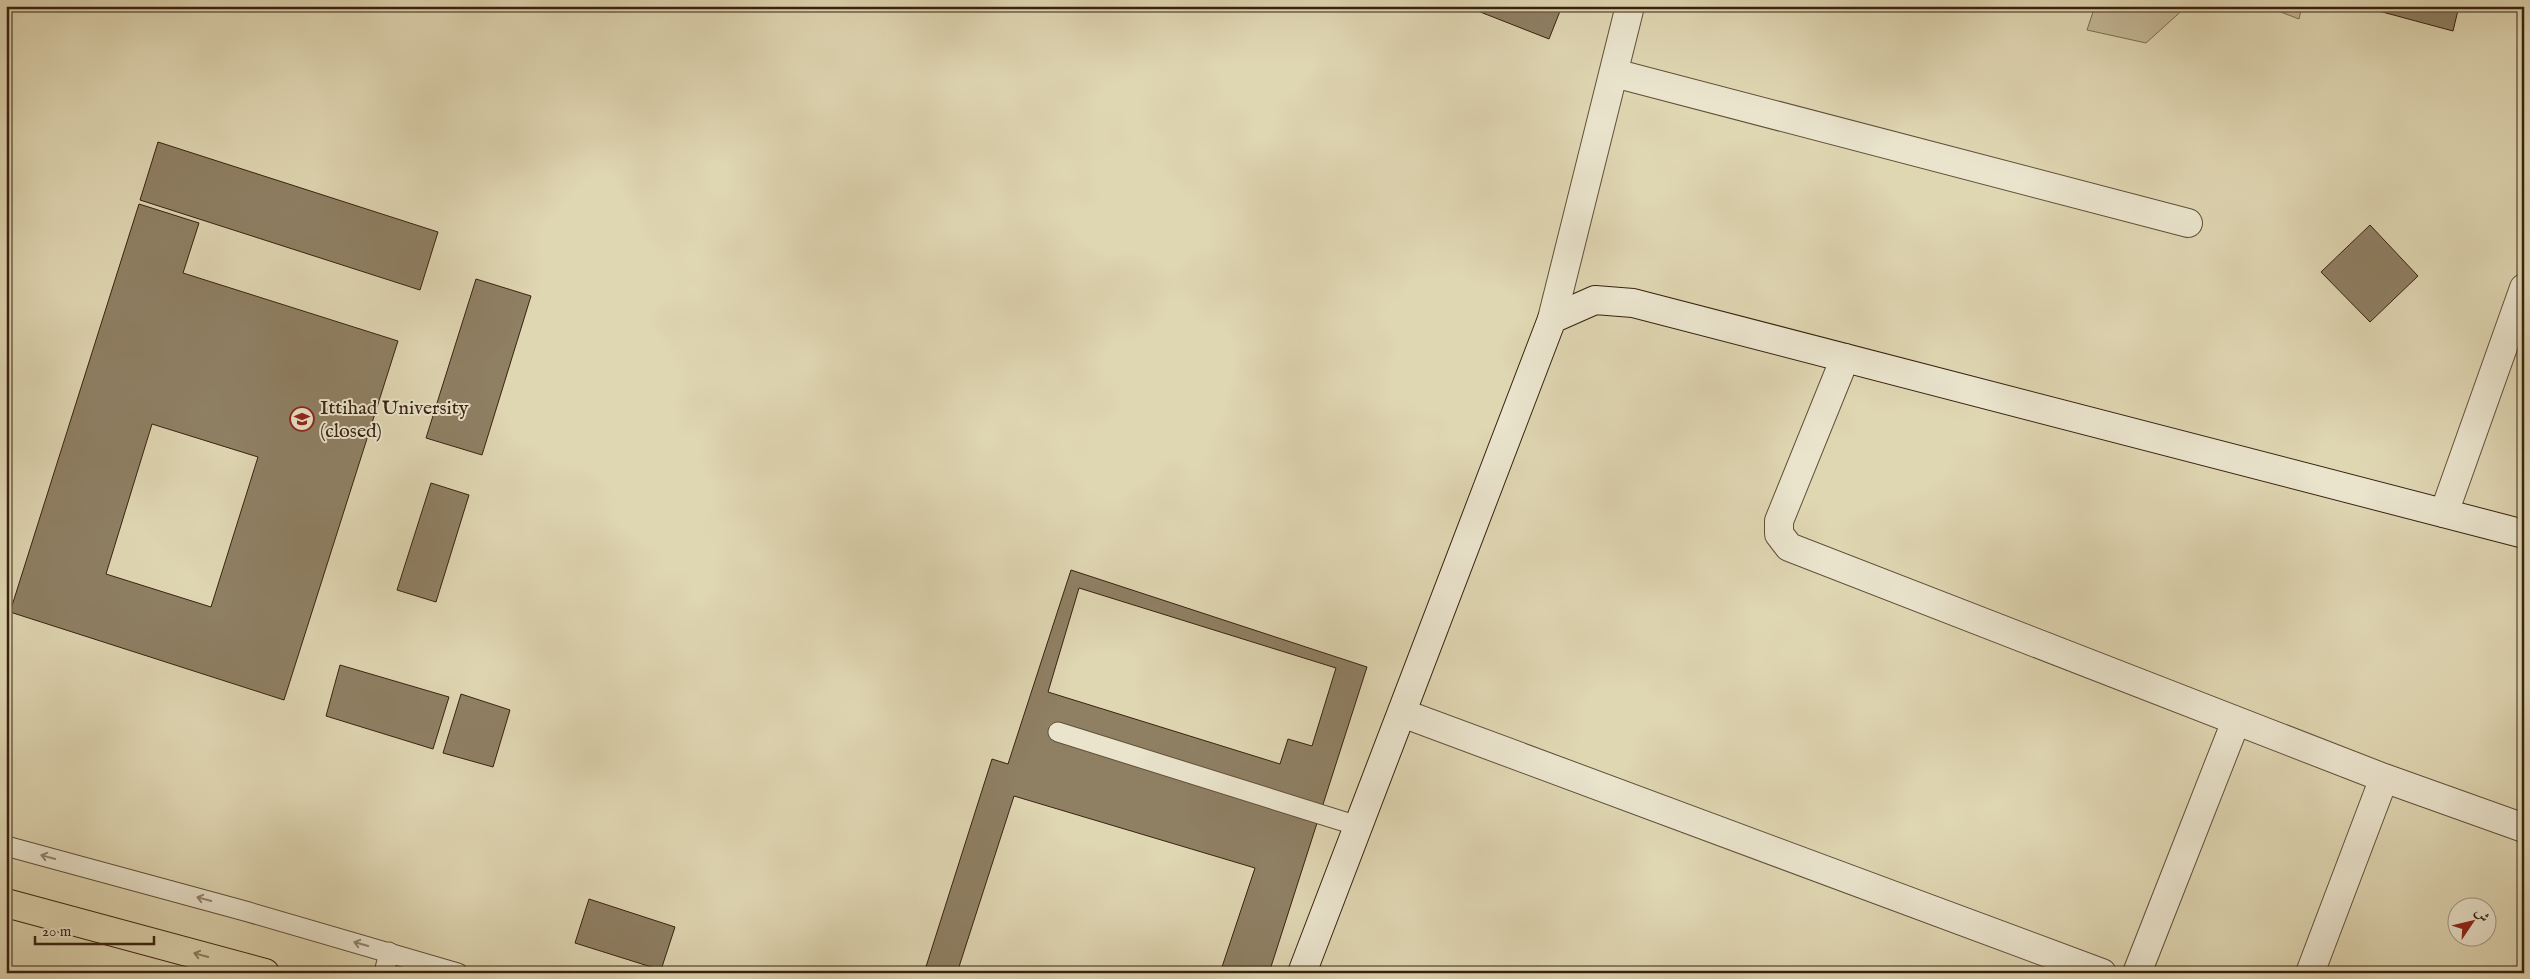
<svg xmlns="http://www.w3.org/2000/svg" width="2530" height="979" viewBox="0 0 2530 979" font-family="'IM FELL English',Amiri,serif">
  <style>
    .green { fill: #c3b796; stroke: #7e6c52 }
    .building { fill: #8f8064; stroke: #38220f; fill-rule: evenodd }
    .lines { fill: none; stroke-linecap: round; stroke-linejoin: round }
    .lane-casing { stroke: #624f38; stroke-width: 21 }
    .street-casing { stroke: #624f38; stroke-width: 30 }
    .secondary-casing { stroke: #38220f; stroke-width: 30 }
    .primary-casing { stroke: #38220f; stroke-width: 30 }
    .lane { stroke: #eae4cd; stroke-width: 19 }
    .street { stroke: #eae4cd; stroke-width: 28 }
    .secondary { stroke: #eae4cd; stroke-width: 28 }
    .primary { stroke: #dfd6b2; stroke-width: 28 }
    .oneway { stroke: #91836e }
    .oneway2 { stroke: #8c7c60 }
    .labels { text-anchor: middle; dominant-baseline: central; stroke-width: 4; stroke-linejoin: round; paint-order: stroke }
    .poi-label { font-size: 20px; fill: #38220f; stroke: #eae4cd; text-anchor: start }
  </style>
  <rect width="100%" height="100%" fill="#dfd6b2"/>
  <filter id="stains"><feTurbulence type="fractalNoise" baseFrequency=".004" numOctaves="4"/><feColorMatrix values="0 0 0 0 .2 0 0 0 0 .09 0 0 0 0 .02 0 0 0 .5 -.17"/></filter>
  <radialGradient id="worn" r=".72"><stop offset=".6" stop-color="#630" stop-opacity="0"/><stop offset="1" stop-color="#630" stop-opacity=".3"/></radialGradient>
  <path class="green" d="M2095,6H2187L2146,43L2087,30Z
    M2265,6H2302L2299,19Z"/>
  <path class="building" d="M1465,6H1562L1549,39Z
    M2360,6H2459L2453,31Z
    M158,142L438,232L420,290L140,200Z
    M139,204L199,223L183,273L398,341L284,700L10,612ZM152,424L258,457L211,607L106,574Z
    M2370,225L2418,276L2370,322L2321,272Z
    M476,279L531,296L482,455L426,438Z
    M431,483L469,495L436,602L397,590Z
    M1071,570L1367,667L1269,973H924L992,759L1008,764Z
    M1079,588L1336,668L1312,746L1288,739L1280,764L1048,692Z
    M340,665L449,697L433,749L326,716Z
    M461,694L510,710L493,767L443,753Z
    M1014,796L1255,868L1220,973H957Z
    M589,899L675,927L661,970L575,943Z"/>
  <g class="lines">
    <g class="lane-casing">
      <path id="lane" d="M1058,732L1358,826
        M6,846L245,911L458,973
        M384,973L389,952"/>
    </g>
    <g class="street-casing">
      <path id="street" d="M1614,73L2188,223
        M1552,319L1630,6
        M1845,358L1779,521V534L1789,547L2384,778L2524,828
        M2444,513L2524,288
        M1402,713L2102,973
        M2137,973L2236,721
        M2310,973L2384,778"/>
    </g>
    <g class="secondary-casing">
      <path id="secondary" d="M1302,973L1552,319L1595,300L1633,303L2524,534"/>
    </g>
    <g class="primary-casing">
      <path id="primary" d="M6,903L265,973"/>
    </g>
    <use href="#lane" class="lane"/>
    <use href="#street" class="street"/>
    <use href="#secondary" class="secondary"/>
    <use href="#primary" class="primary"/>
  </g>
  <defs><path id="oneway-shaft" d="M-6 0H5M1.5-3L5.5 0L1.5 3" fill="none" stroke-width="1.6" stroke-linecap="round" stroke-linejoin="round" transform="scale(1.25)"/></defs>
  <g class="oneway">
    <use href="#oneway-shaft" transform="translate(48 857) rotate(-165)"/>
    <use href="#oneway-shaft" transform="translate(204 899) rotate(-165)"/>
    <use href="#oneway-shaft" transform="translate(361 944) rotate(-164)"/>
  </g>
  <use class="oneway2" href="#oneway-shaft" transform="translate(201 955) rotate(-165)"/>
  <defs>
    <g id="university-ring" transform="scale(1.25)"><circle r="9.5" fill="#eae4cd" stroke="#8f2418" stroke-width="1.5"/><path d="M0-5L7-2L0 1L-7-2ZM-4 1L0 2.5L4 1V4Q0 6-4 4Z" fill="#8f2418"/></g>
  </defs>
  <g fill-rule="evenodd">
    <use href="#university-ring" x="302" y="419"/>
  </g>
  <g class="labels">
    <g class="poi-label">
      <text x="320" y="408">Ittihad University<tspan x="320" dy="23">(closed)</tspan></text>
    </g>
  </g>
  <rect width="2530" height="979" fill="none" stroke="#dfd6b2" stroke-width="25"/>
  <rect x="8" y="8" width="2515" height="964" fill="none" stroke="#38220f" stroke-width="2.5"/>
  <rect x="12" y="12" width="2505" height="954" fill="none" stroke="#38220f"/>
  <g transform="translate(2472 922) rotate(55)"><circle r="24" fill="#eae4cd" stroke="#a39681"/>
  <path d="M0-4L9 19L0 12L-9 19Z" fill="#8f2418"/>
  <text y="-8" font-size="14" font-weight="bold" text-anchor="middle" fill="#38220f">ش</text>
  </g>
  <path d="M35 936v8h119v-8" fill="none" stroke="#38220f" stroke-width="2.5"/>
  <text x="42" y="936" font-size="15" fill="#38220f" stroke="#eae4cd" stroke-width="4" paint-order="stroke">20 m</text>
  <rect width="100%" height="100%" filter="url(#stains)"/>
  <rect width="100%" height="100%" fill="url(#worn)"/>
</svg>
